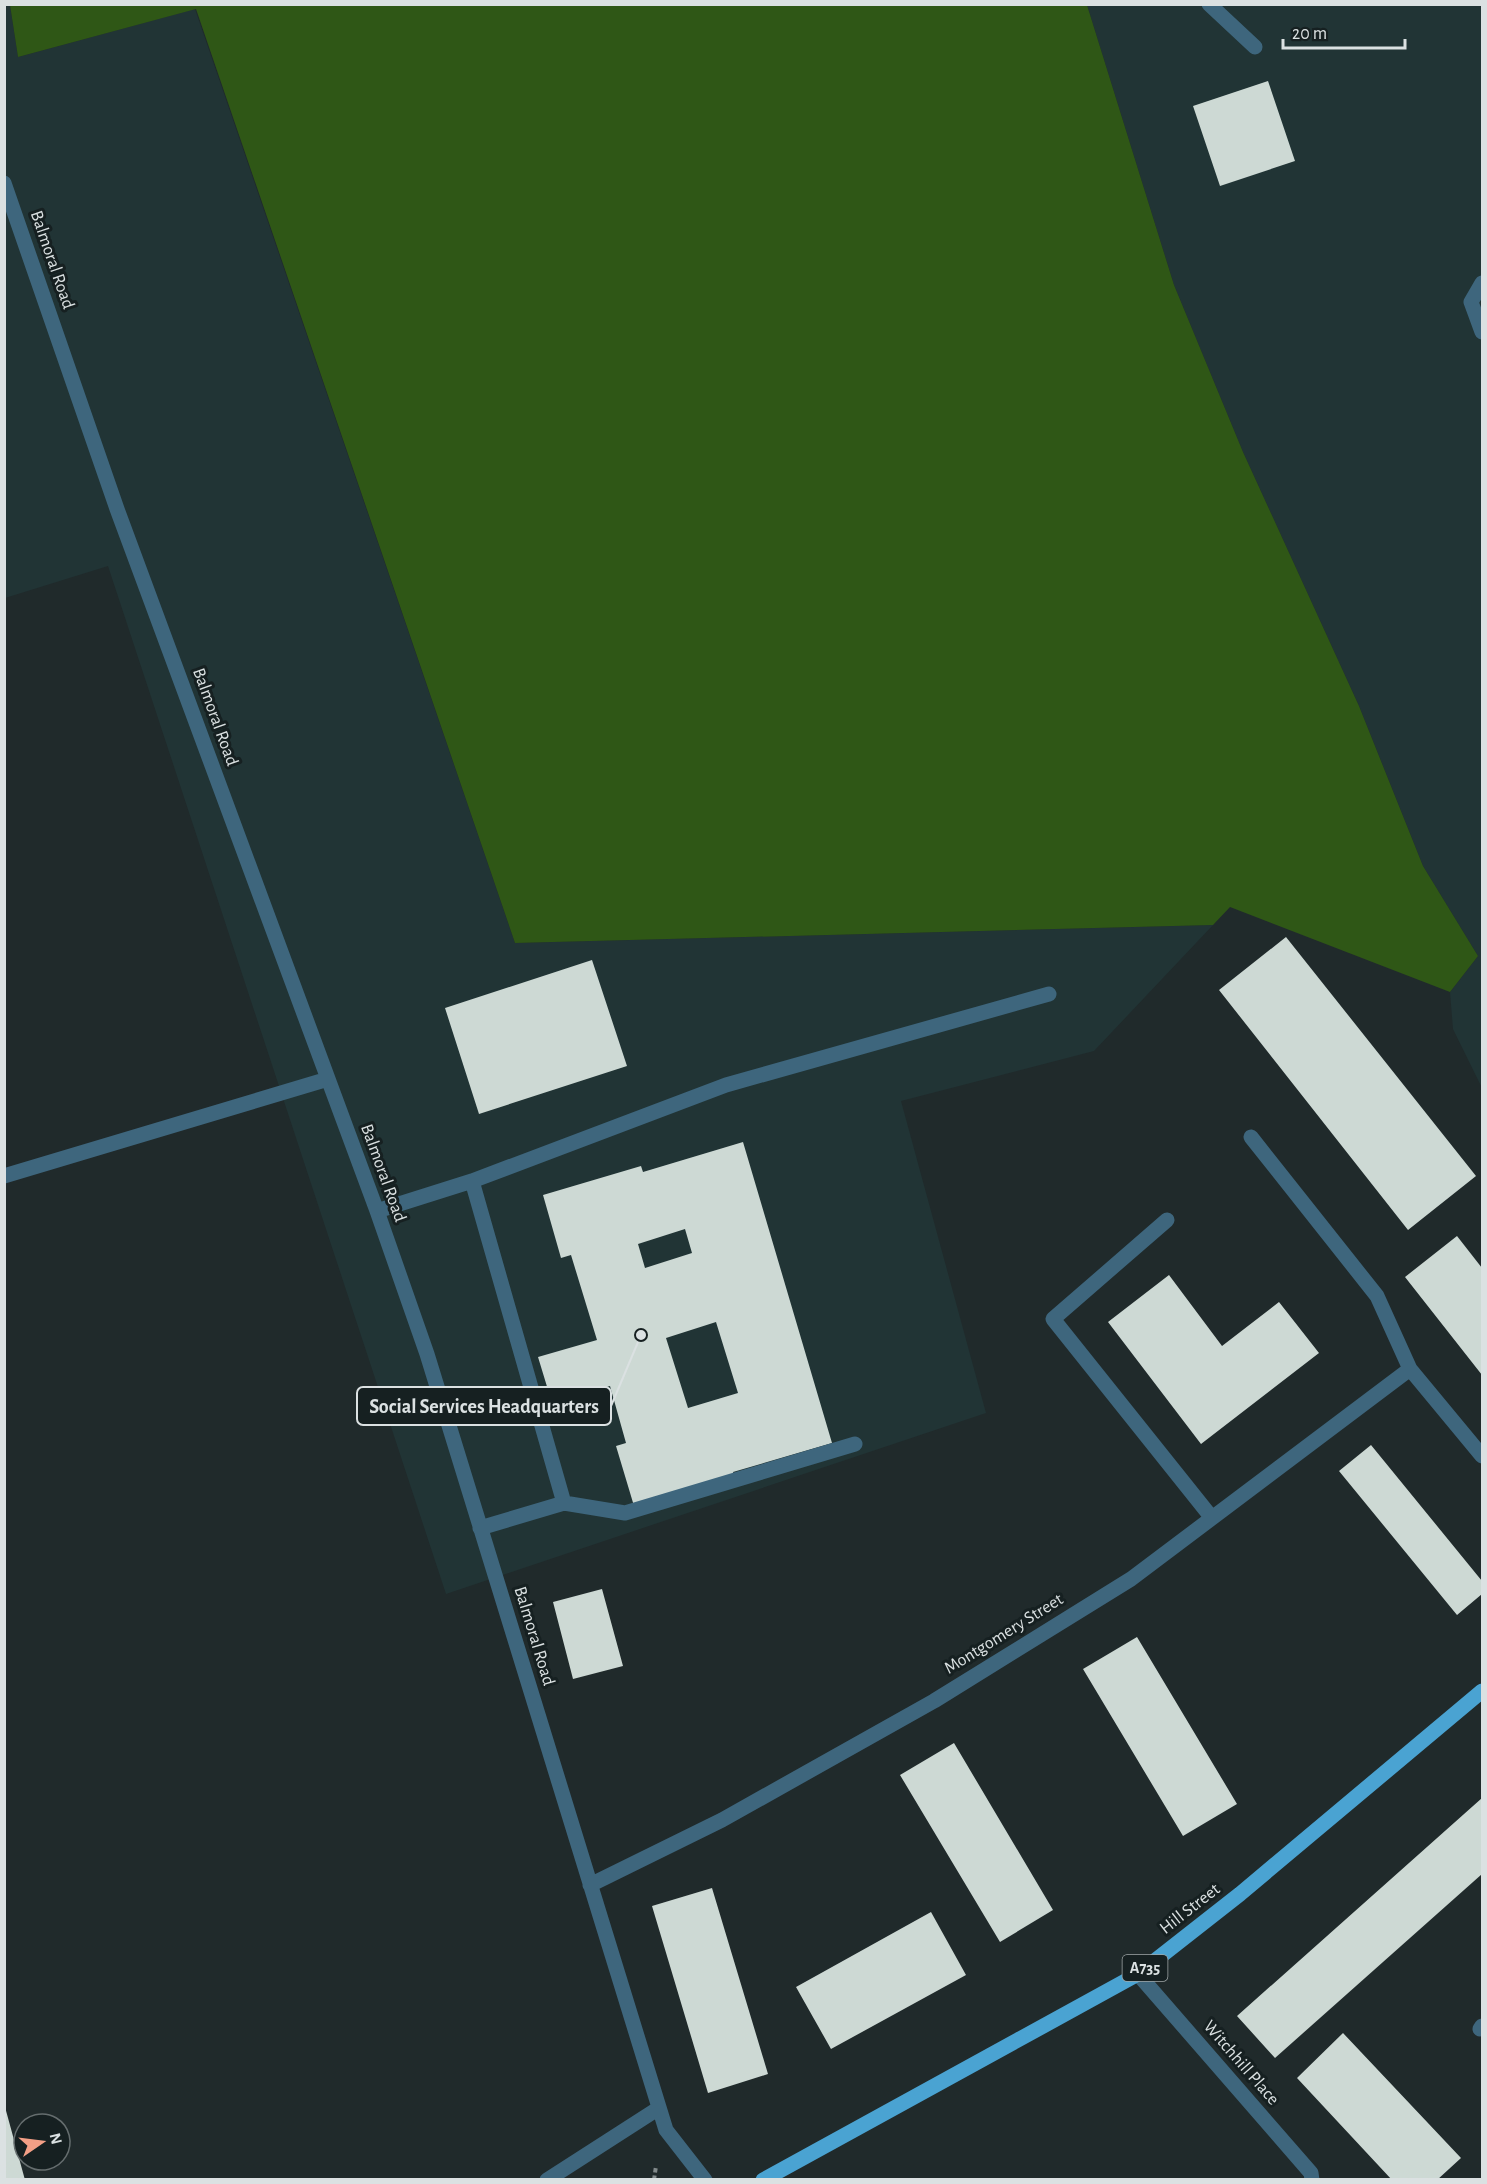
<svg xmlns="http://www.w3.org/2000/svg" width="1487" height="2184" viewBox="0 0 1487 2184" font-family="'Alegreya Sans',sans-serif">
  <style>
    .built { fill: #213435 }
    .green { fill: #2f5716 }
    .building { fill: #cdd9d4; fill-rule: evenodd }
    .lines { fill: none; stroke-linecap: round; stroke-linejoin: round }
    .path { stroke: #828a8b; stroke-width: 4; stroke-dasharray: 4.5 3; stroke-linecap: butt }
    .minor { stroke: #3e667d; stroke-width: 15 }
    .major { stroke: #4aa3d2; stroke-width: 15 }
    .labels { text-anchor: middle; dominant-baseline: central; stroke-width: 6; stroke-linejoin: round; paint-order: stroke }
    .shield { fill: #162021; stroke: #a0a7a8; stroke-width: 1.5 }
    .shield-label { font-size: 16px; font-weight: bold; fill: #dbe1e2 }
    .street-label { font-size: 18px; fill: #dbe1e2; stroke: #162021 }
    .leader { fill: none; stroke: #dbe1e2; stroke-width: 2 }
    .callout-dot { fill: #dbe1e2; stroke: #162021; stroke-width: 2 }
    .callout { fill: #162021; stroke: #dbe1e2; stroke-width: 2 }
    .callout-label { font-size: 20px; text-anchor: middle; font-weight: bold; fill: #dbe1e2 }
  </style>
  <rect width="100%" height="100%" fill="#202a2b"/>
  <path class="built" d="M5,5H10L18,57L195,9L515,943L1213,925L1094,1051L901,1101L986,1413L446,1594L108,566L5,598Z
    M1087,5H1482V1088L1453,1029L1450,992L1478,956L1423,866L1359,706L1243,452L1174,285Z"/>
  <path class="green" d="M10,5H1087L1174,285L1243,452L1359,706L1423,866L1478,956L1450,992L1230,907L1213,925L515,943L196,9L18,57Z"/>
  <path class="building" d="M1268,81L1295,161L1220,186L1193,106Z
    M1286,937L1476,1176L1408,1230L1219,990Z
    M592,960L627,1066L479,1114L445,1008Z
    M743,1142L832,1443L733,1472L734,1476L634,1506L616,1446L626,1443L610,1386L552,1403L538,1357L597,1340L571,1255L561,1258L543,1195L641,1166L643,1172ZM685,1229L692,1253L645,1268L638,1244ZM716,1322L738,1393L688,1408L666,1338Z
    M1457,1236L1482,1268V1375L1405,1277Z
    M1169,1275L1222,1346L1279,1302L1319,1353L1201,1444L1108,1322Z
    M1371,1445L1482,1581V1594L1457,1615L1339,1471Z
    M602,1589L623,1666L573,1679L553,1602Z
    M1137,1637L1237,1804L1183,1836L1083,1669Z
    M954,1743L1053,1910L1000,1942L900,1775Z
    M1482,1798V1874L1275,2058L1237,2016Z
    M712,1888L768,2074L708,2093L652,1906Z
    M931,1912L966,1975L831,2049L796,1987Z
    M1343,2033L1461,2158L1437,2180H1392L1297,2078Z
    M4,2107H5L25,2180H4Z"/>
  <g class="lines">
    <path class="path" d="M654,2180L656,2166"/>
    <path class="minor" d="M1209,4L1255,47
      M4,183L117,509L377,1211L427,1354L666,2130L705,2180
      M1482,283L1471,302L1482,332
      M1251,1137L1377,1296L1410,1369L1482,1456
      M4,1176L328,1079
      M472,1181L564,1503
      M377,1211L472,1181L726,1085L1049,994
      M1167,1220L1053,1319L1212,1518
      M480,1528L564,1503L625,1513L855,1444
      M590,1885L722,1820L934,1701L1131,1579L1410,1369
      M1138,1974L1311,2173L1312,2180
      M1480,2029L1482,2026
      M547,2180L659,2108"/>
    <path class="major" d="M763,2180L1138,1974L1240,1894L1482,1691"/>
  </g>
  <g class="labels">
    <rect class="shield" x="1122.5" y="1955" width="45" height="26" rx="4.5"/>
    <g class="shield-label">
      <text x="1145" y="1968">A735</text>
    </g>
    <g class="street-label">
      <text transform="translate(52 260) rotate(71)">Balmoral Road</text>
      <text transform="translate(215 717) rotate(70)">Balmoral Road</text>
      <text transform="translate(383 1173) rotate(70)">Balmoral Road</text>
      <text transform="translate(1004 1634) rotate(-32)">Montgomery Street</text>
      <text transform="translate(534 1636) rotate(73)">Balmoral Road</text>
      <text transform="translate(1190 1909) rotate(-38)">Hill Street</text>
      <text transform="translate(1241 2063) rotate(49)">Witchhill Place</text>
    </g>
  </g>
  <path class="leader" d="M641 1335L611 1406"/>
  <circle class="callout-dot" cx="641" cy="1335" r="6"/>
  <rect class="callout" x="357" y="1387" width="254" height="38" rx="6"/>
  <g class="callout-label">
    <text x="484" y="1413">Social Services Headquarters</text>
  </g>
  <rect width="1487" height="2184" fill="none" stroke="#dbe1e2" stroke-width="12"/>
  <g transform="translate(42 2142) rotate(76)"><circle r="28" fill="#162021" stroke="#656d6e" stroke-width="1.5"/>
  <path d="M0-4.5L10 22L0 15L-10 22Z" fill="#f39f86"/>
  <text y="-9" font-size="16" font-weight="bold" text-anchor="middle" fill="#dbe1e2">N</text>
  </g>
  <path d="M1283 39v9h122v-9" fill="none" stroke="#dbe1e2" stroke-width="3"/>
  <text x="1292" y="39" font-size="18" fill="#dbe1e2" stroke="#162021" stroke-width="4.5" paint-order="stroke">20 m</text>
</svg>
